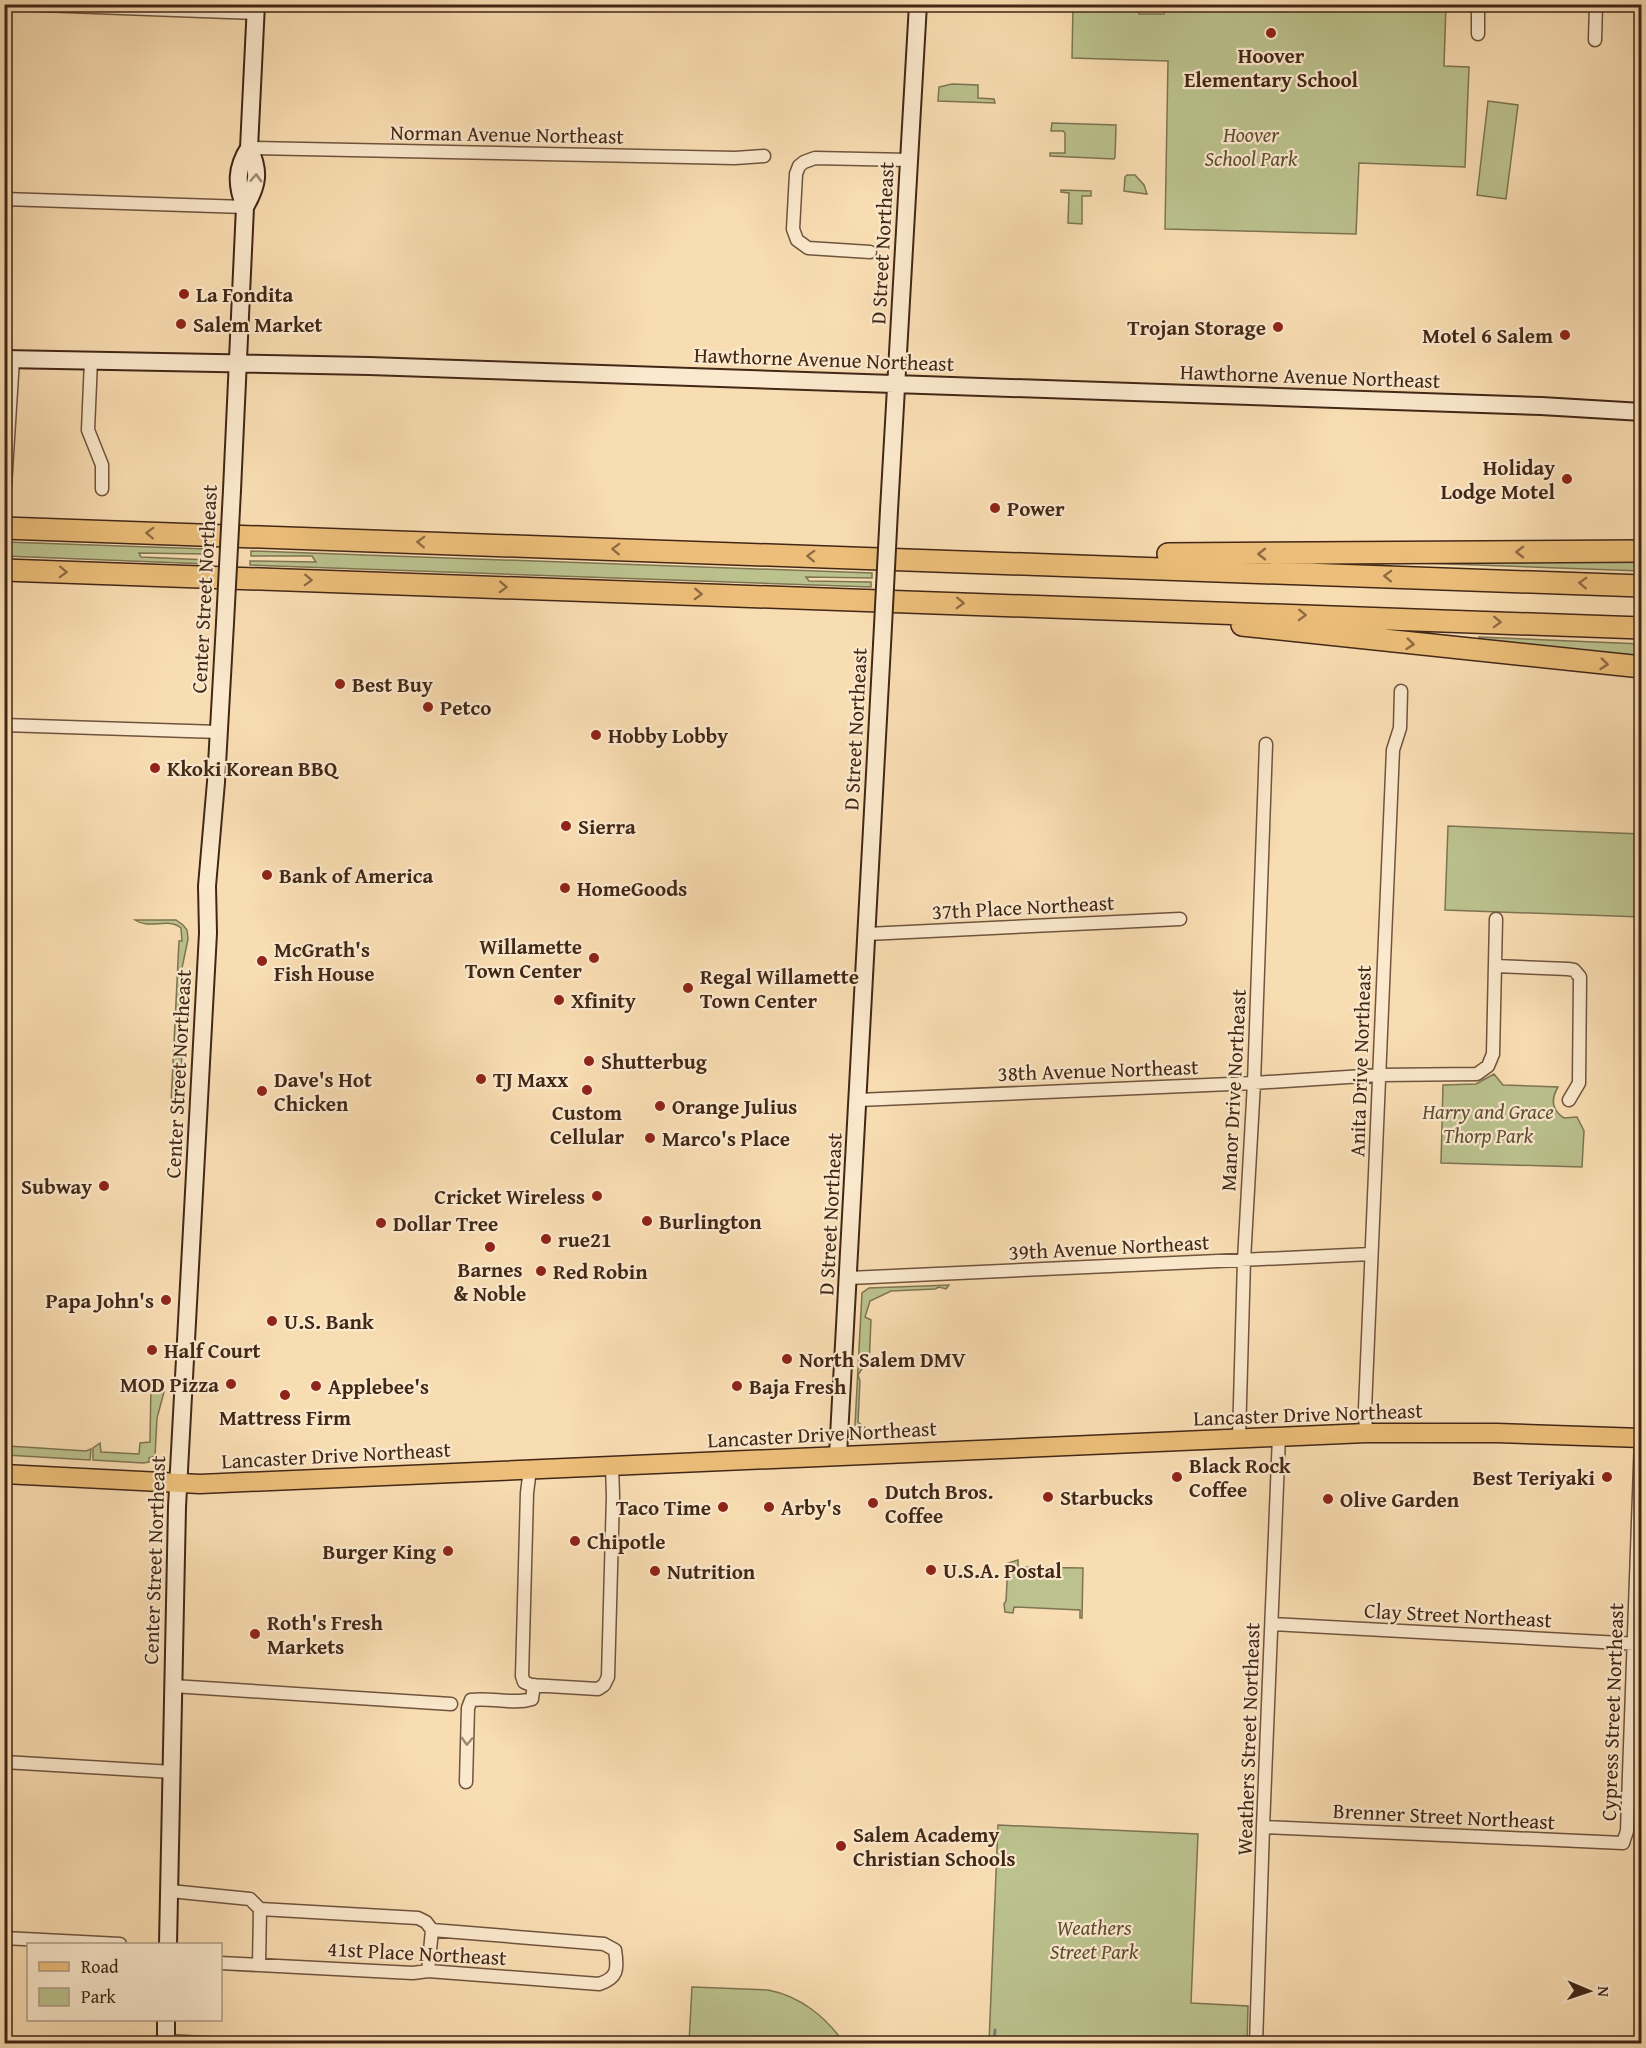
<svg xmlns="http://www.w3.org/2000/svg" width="1646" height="2048" viewBox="0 0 1646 2048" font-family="'Gentium Book Plus',serif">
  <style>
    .green { fill: #bbc28e; stroke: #7e7452; stroke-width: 1.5 }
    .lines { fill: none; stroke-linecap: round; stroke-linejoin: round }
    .stream { stroke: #798070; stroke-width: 3 }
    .street-casing { stroke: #70543e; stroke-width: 15 }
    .secondary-casing { stroke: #422717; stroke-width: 20 }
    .primary-casing { stroke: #422717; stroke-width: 21 }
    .highway-casing { stroke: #422717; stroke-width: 24 }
    .street { stroke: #fbe9cd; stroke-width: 12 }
    .secondary { stroke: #fbe9cd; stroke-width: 16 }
    .primary { stroke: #ecbe79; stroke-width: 18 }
    .highway { stroke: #ecbe79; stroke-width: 21 }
    .secondary-bridge-casing { stroke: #422717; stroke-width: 20; stroke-linecap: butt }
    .secondary-bridge { stroke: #fbe9cd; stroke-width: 16 }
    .oneway { stroke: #9e8872 }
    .oneway2 { stroke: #8e6b43 }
    .poi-dot { fill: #8f2418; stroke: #fbe9cd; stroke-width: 2 }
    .labels { text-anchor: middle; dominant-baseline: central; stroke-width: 4.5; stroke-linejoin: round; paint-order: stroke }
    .poi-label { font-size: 21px; font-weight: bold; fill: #422717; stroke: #fbe9cd; text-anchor: start }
    .street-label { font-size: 21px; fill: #422717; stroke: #fbe9cd }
    .park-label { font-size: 21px; font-style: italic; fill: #604e35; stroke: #fbe9cd }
  </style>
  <rect width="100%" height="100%" fill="#f9ddb2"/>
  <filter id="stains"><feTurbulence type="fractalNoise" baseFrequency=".00333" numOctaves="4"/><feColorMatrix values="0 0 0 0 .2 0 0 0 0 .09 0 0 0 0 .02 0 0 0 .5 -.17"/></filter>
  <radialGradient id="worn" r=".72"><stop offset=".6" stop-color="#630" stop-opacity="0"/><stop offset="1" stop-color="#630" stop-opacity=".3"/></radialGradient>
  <path class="green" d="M1165,4L1446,5L1444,66L1469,67L1465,167L1359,163L1356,234L1165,229L1168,61L1072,58L1073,5H1138L1139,14H1164Z
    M952,84L978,85V98L994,99L995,103L938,101L939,87Z
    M1488,101L1518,105L1506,199L1477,195Z
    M1052,123L1116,125L1115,157L1114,159L1050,156V153H1065V133L1063,131H1051Z
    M1127,175H1135L1144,185L1147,194L1124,191L1125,177Z
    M1061,190L1091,191V196H1082V224L1068,223L1069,193L1061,192Z
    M5,542L208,549L207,554L139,553L141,557L208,560L207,564L5,556Z
    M251,551L872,573V578L806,577L809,581L871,582V587L250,565V561L316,562L312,556H251Z
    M1641,558L1642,571L1421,563V559Z
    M1479,637L1641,644V656L1480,640Z
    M1448,826L1641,834V917L1445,910Z
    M135,920H176L183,925L187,930L188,939L182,968L179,1014H176V1024L179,1026L182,1066L172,1105L171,1104L179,941H182L181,928C168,917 150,930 135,920Z
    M1494,1074L1503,1085L1558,1087C1551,1099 1551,1110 1564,1118L1577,1117L1584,1131L1582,1167L1441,1163L1443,1085L1476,1084Z
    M949,1285L946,1289L939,1287L935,1289L891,1291L870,1301L865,1317L871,1320L869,1365L863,1367L858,1375L860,1381L858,1422L868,1430L871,1435C863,1435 859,1431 855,1425L862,1293L869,1288Z
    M154,1381L163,1385L162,1387L164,1392L157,1418L155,1456L149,1458V1462L143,1463L93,1460V1448L100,1443L101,1452L139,1454L140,1443L150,1442L151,1384Z
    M8,1446L86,1451L91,1449L90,1460L6,1455L5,1454V1449Z
    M1018,1560V1567L1083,1568L1082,1618H1080V1610L1014,1607L1013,1613L1005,1612L1004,1604L1006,1601L1008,1563Z
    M998,1825L1198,1834L1191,2003L1248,2006L1247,2043H989Z
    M692,1987L768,1990C800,1996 826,2017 844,2043H689Z"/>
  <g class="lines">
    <path class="stream" d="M994,2044L995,2030"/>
    <g class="street-casing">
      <path id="street" d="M14,4L256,13
        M1478,34V4
        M1595,40L1596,4
        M249,148L735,158L764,156
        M4,199L245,207
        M870,252L808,248L797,240L793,229L796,174L799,166L804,162L815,158L909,160
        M91,360L88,430L102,465V489
        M5,486L13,359
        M4,725L219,732
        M867,934L1180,919
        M1495,966L1568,969L1574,970L1580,977L1579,1083L1569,1100
        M858,1100L1254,1083L1379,1075L1477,1074L1488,1066L1493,1054L1496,919
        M849,1278L1371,1254
        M1366,1433L1365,1409L1393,750L1400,728L1401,691
        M1239,1438L1244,1260L1254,1083L1266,744
        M530,1469L527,1493L522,1676L524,1682L531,1685L598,1689L604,1685L608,1677L613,1496L612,1466
        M1272,1624L1639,1644
        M173,1686L451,1704
        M4,1762L173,1772
        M466,1782L468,1708L471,1700C491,1697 513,1705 532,1699L534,1685
        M1263,1827L1623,1843L1627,1831L1641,1438
        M170,1891L250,1899L260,1909L418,1918L426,1922L432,1930L604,1944L615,1950C618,1969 618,1978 599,1984L428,1971L413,1973L220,1963
        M4,1938L120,1944
        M259,1965L260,1909
        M428,1971L432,1930
        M166,2041L222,2044
        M1256,2044L1263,1827L1279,1436"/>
    </g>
    <g class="secondary-casing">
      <path id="secondary" d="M245,207C258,185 260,171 249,148L256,4
        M4,359L369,366L1541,406L1642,412
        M232,490L245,207C236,185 236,168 249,148
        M889,510L918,4
        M838,1455L882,645
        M168,1944L177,1507L208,933L207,886L216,782L225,623
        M166,2044V2020"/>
    </g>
    <g class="primary-casing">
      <path id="primary" d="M4,1474L200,1484L1366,1433H1497L1642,1438"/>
    </g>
    <g class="highway-casing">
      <path id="highway" d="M4,528L1642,586
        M1168,554L1642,551
        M4,570L1642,628
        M1242,625L1642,667"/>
    </g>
    <use href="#street" class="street"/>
    <use href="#secondary" class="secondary"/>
    <use href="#primary" class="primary"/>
    <use href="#highway" class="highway"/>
    <g class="secondary-bridge-casing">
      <path id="secondary-bridge" d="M225,623L232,490
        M882,645L889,510"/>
    </g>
    <use href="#secondary-bridge" class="secondary-bridge"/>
  </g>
  <defs><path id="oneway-chevron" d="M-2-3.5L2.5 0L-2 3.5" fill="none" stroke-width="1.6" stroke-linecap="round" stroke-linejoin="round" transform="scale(1.5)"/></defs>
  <g class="oneway">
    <use href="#oneway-chevron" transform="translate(256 178) rotate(-87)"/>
    <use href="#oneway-chevron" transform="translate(467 1741) rotate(92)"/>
  </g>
  <g class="oneway2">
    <use href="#oneway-chevron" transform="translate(150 533) rotate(-178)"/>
    <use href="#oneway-chevron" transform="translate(421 542) rotate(-178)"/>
    <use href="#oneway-chevron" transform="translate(616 549) rotate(-178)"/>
    <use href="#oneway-chevron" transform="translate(1520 552) rotate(180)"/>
    <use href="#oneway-chevron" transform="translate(1262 554) rotate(180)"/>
    <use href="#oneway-chevron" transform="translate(811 556) rotate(-178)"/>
    <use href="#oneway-chevron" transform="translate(63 572) rotate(2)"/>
    <use href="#oneway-chevron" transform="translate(1388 576) rotate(-178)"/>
    <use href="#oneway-chevron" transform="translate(308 580) rotate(2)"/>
    <use href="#oneway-chevron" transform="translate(1583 583) rotate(-178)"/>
    <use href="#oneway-chevron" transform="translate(503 587) rotate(2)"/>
    <use href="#oneway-chevron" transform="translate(698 594) rotate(2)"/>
    <use href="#oneway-chevron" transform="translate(960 603) rotate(2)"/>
    <use href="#oneway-chevron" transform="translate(1302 615) rotate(2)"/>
    <use href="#oneway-chevron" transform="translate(1497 622) rotate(2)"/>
    <use href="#oneway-chevron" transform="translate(1410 644) rotate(6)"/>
    <use href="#oneway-chevron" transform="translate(1604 664) rotate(6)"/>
  </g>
  <g class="poi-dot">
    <circle cx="1271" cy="33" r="6"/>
    <circle cx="184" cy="294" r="6"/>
    <circle cx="181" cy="324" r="6"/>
    <circle cx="1278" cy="327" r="6"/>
    <circle cx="1565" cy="335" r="6"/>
    <circle cx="1567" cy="479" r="6"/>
    <circle cx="995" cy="508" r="6"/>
    <circle cx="340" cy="684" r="6"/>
    <circle cx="428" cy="707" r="6"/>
    <circle cx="596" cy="735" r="6"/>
    <circle cx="155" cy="768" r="6"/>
    <circle cx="566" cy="826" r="6"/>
    <circle cx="267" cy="875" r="6"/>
    <circle cx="565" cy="888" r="6"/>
    <circle cx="594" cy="958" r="6"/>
    <circle cx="262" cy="961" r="6"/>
    <circle cx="688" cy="988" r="6"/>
    <circle cx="559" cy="1000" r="6"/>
    <circle cx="589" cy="1061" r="6"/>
    <circle cx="481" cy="1079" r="6"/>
    <circle cx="587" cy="1090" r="6"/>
    <circle cx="262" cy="1091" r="6"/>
    <circle cx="660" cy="1106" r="6"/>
    <circle cx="650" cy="1138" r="6"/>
    <circle cx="104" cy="1186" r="6"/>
    <circle cx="597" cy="1196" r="6"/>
    <circle cx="647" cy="1221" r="6"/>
    <circle cx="381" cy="1223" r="6"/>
    <circle cx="546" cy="1239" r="6"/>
    <circle cx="490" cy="1247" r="6"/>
    <circle cx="541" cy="1271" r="6"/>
    <circle cx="166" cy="1300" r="6"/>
    <circle cx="272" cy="1321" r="6"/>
    <circle cx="152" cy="1350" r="6"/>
    <circle cx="787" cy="1359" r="6"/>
    <circle cx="231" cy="1384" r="6"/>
    <circle cx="316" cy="1386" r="6"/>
    <circle cx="737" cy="1386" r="6"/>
    <circle cx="285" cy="1395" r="6"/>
    <circle cx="1177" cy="1477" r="6"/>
    <circle cx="1607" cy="1477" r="6"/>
    <circle cx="1048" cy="1497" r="6"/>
    <circle cx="1328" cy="1499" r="6"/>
    <circle cx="873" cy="1503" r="6"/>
    <circle cx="723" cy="1507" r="6"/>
    <circle cx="769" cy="1507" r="6"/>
    <circle cx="575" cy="1541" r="6"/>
    <circle cx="448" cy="1551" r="6"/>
    <circle cx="931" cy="1570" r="6"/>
    <circle cx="655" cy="1571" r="6"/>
    <circle cx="255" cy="1634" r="6"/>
    <circle cx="841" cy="1846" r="6"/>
  </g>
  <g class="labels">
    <g class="poi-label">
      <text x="1271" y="55" text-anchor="middle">Hoover<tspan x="1271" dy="24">Elementary School</tspan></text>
      <text x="196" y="294">La Fondita</text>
      <text x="193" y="324">Salem Market</text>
      <text x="1266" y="327" text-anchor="end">Trojan Storage</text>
      <text x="1553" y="335" text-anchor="end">Motel 6 Salem</text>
      <text x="1555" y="467" text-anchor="end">Holiday<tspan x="1555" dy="24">Lodge Motel</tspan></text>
      <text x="1007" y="508">Power</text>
      <text x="352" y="684">Best Buy</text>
      <text x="440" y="707">Petco</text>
      <text x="608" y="735">Hobby Lobby</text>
      <text x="167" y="768">Kkoki Korean BBQ</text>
      <text x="578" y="826">Sierra</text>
      <text x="279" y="875">Bank of America</text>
      <text x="577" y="888">HomeGoods</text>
      <text x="582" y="946" text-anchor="end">Willamette<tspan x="582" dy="24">Town Center</tspan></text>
      <text x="274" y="949">McGrath's<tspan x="274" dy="24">Fish House</tspan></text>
      <text x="700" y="976">Regal Willamette<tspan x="700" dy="24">Town Center</tspan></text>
      <text x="571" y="1000">Xfinity</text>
      <text x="601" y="1061">Shutterbug</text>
      <text x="274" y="1079">Dave's Hot<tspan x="274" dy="24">Chicken</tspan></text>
      <text x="493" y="1079">TJ Maxx</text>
      <text x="672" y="1106">Orange Julius</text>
      <text x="587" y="1112" text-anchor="middle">Custom<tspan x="587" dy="24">Cellular</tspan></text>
      <text x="662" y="1138">Marco's Place</text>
      <text x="92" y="1186" text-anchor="end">Subway</text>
      <text x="585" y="1196" text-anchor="end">Cricket Wireless</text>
      <text x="659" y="1221">Burlington</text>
      <text x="393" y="1223">Dollar Tree</text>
      <text x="558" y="1239">rue21</text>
      <text x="490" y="1269" text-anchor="middle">Barnes<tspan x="490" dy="24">&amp; Noble</tspan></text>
      <text x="553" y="1271">Red Robin</text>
      <text x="154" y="1300" text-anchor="end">Papa John's</text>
      <text x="284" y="1321">U.S. Bank</text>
      <text x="164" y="1350">Half Court</text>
      <text x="799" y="1359">North Salem DMV</text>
      <text x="219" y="1384" text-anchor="end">MOD Pizza</text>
      <text x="328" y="1386">Applebee's</text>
      <text x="749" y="1386">Baja Fresh</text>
      <text x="285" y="1417" text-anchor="middle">Mattress Firm</text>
      <text x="1189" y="1465">Black Rock<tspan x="1189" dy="24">Coffee</tspan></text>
      <text x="1595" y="1477" text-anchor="end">Best Teriyaki</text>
      <text x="885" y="1491">Dutch Bros.<tspan x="885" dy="24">Coffee</tspan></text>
      <text x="1060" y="1497">Starbucks</text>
      <text x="1340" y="1499">Olive Garden</text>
      <text x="711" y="1507" text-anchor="end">Taco Time</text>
      <text x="781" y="1507">Arby's</text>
      <text x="587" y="1541">Chipotle</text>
      <text x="436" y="1551" text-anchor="end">Burger King</text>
      <text x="943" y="1570">U.S.A. Postal</text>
      <text x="667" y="1571">Nutrition</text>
      <text x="267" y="1622">Roth's Fresh<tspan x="267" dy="24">Markets</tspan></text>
      <text x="853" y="1834">Salem Academy<tspan x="853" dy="24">Christian Schools</tspan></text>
    </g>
    <g class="street-label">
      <text transform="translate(507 134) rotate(1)">Norman Avenue Northeast</text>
      <text transform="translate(882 243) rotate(-87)">D Street Northeast</text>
      <text transform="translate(824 359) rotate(2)">Hawthorne Avenue Northeast</text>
      <text transform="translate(1310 376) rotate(2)">Hawthorne Avenue Northeast</text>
      <text transform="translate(204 589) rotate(-87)">Center Street Northeast</text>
      <text transform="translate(855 729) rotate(-87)">D Street Northeast</text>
      <text transform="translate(1023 907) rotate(-3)">37th Place Northeast</text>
      <text transform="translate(1360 1061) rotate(-88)">Anita Drive Northeast</text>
      <text transform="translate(1098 1070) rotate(-2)">38th Avenue Northeast</text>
      <text transform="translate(178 1074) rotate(-87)">Center Street Northeast</text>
      <text transform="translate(1233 1090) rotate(-87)">Manor Drive Northeast</text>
      <text transform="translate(830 1214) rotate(-87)">D Street Northeast</text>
      <text transform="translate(1109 1247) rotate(-3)">39th Avenue Northeast</text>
      <text transform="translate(1308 1414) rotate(-2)">Lancaster Drive Northeast</text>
      <text transform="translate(822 1434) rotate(-3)">Lancaster Drive Northeast</text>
      <text transform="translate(336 1455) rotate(-3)">Lancaster Drive Northeast</text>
      <text transform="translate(154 1560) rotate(-88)">Center Street Northeast</text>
      <text transform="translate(1458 1615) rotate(3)">Clay Street Northeast</text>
      <text transform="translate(1612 1712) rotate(-88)">Cypress Street Northeast</text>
      <text transform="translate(1248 1739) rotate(-88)">Weathers Street Northeast</text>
      <text transform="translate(1444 1816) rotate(3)">Brenner Street Northeast</text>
      <text transform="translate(417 1953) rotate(3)">41st Place Northeast</text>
    </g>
    <g class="park-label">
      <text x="1251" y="134">Hoover<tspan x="1251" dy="24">School Park</tspan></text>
      <text x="1488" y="1111">Harry and Grace<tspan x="1488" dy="24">Thorp Park</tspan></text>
      <text x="1094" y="1927">Weathers<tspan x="1094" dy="24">Street Park</tspan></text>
    </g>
  </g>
  <rect width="1646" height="2048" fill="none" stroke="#f9ddb2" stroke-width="24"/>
  <rect x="6" y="6" width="1634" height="2036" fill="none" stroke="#422717" stroke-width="3"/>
  <rect x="12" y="12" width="1622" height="2024" fill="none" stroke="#422717" stroke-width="1.5"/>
  <rect x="27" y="1943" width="195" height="78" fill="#fbe9cd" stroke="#b19b84" stroke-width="1.5"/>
  <rect x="39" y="1962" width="30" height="9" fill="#ecbe79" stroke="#b19b84" stroke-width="1.5"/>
  <text x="81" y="1973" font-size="18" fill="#422717">Road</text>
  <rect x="39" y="1988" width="30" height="18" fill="#bbc28e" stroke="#b19b84" stroke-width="1.5"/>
  <text x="81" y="2003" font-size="18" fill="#422717">Park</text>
  <g transform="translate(1589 1991) rotate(92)" stroke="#fbe9cd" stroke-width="4.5" paint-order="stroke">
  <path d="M0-4.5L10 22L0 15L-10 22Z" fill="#422717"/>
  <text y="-9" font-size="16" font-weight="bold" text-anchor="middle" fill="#422717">N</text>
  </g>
  <rect width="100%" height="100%" filter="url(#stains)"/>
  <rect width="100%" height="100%" fill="url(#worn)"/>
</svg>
